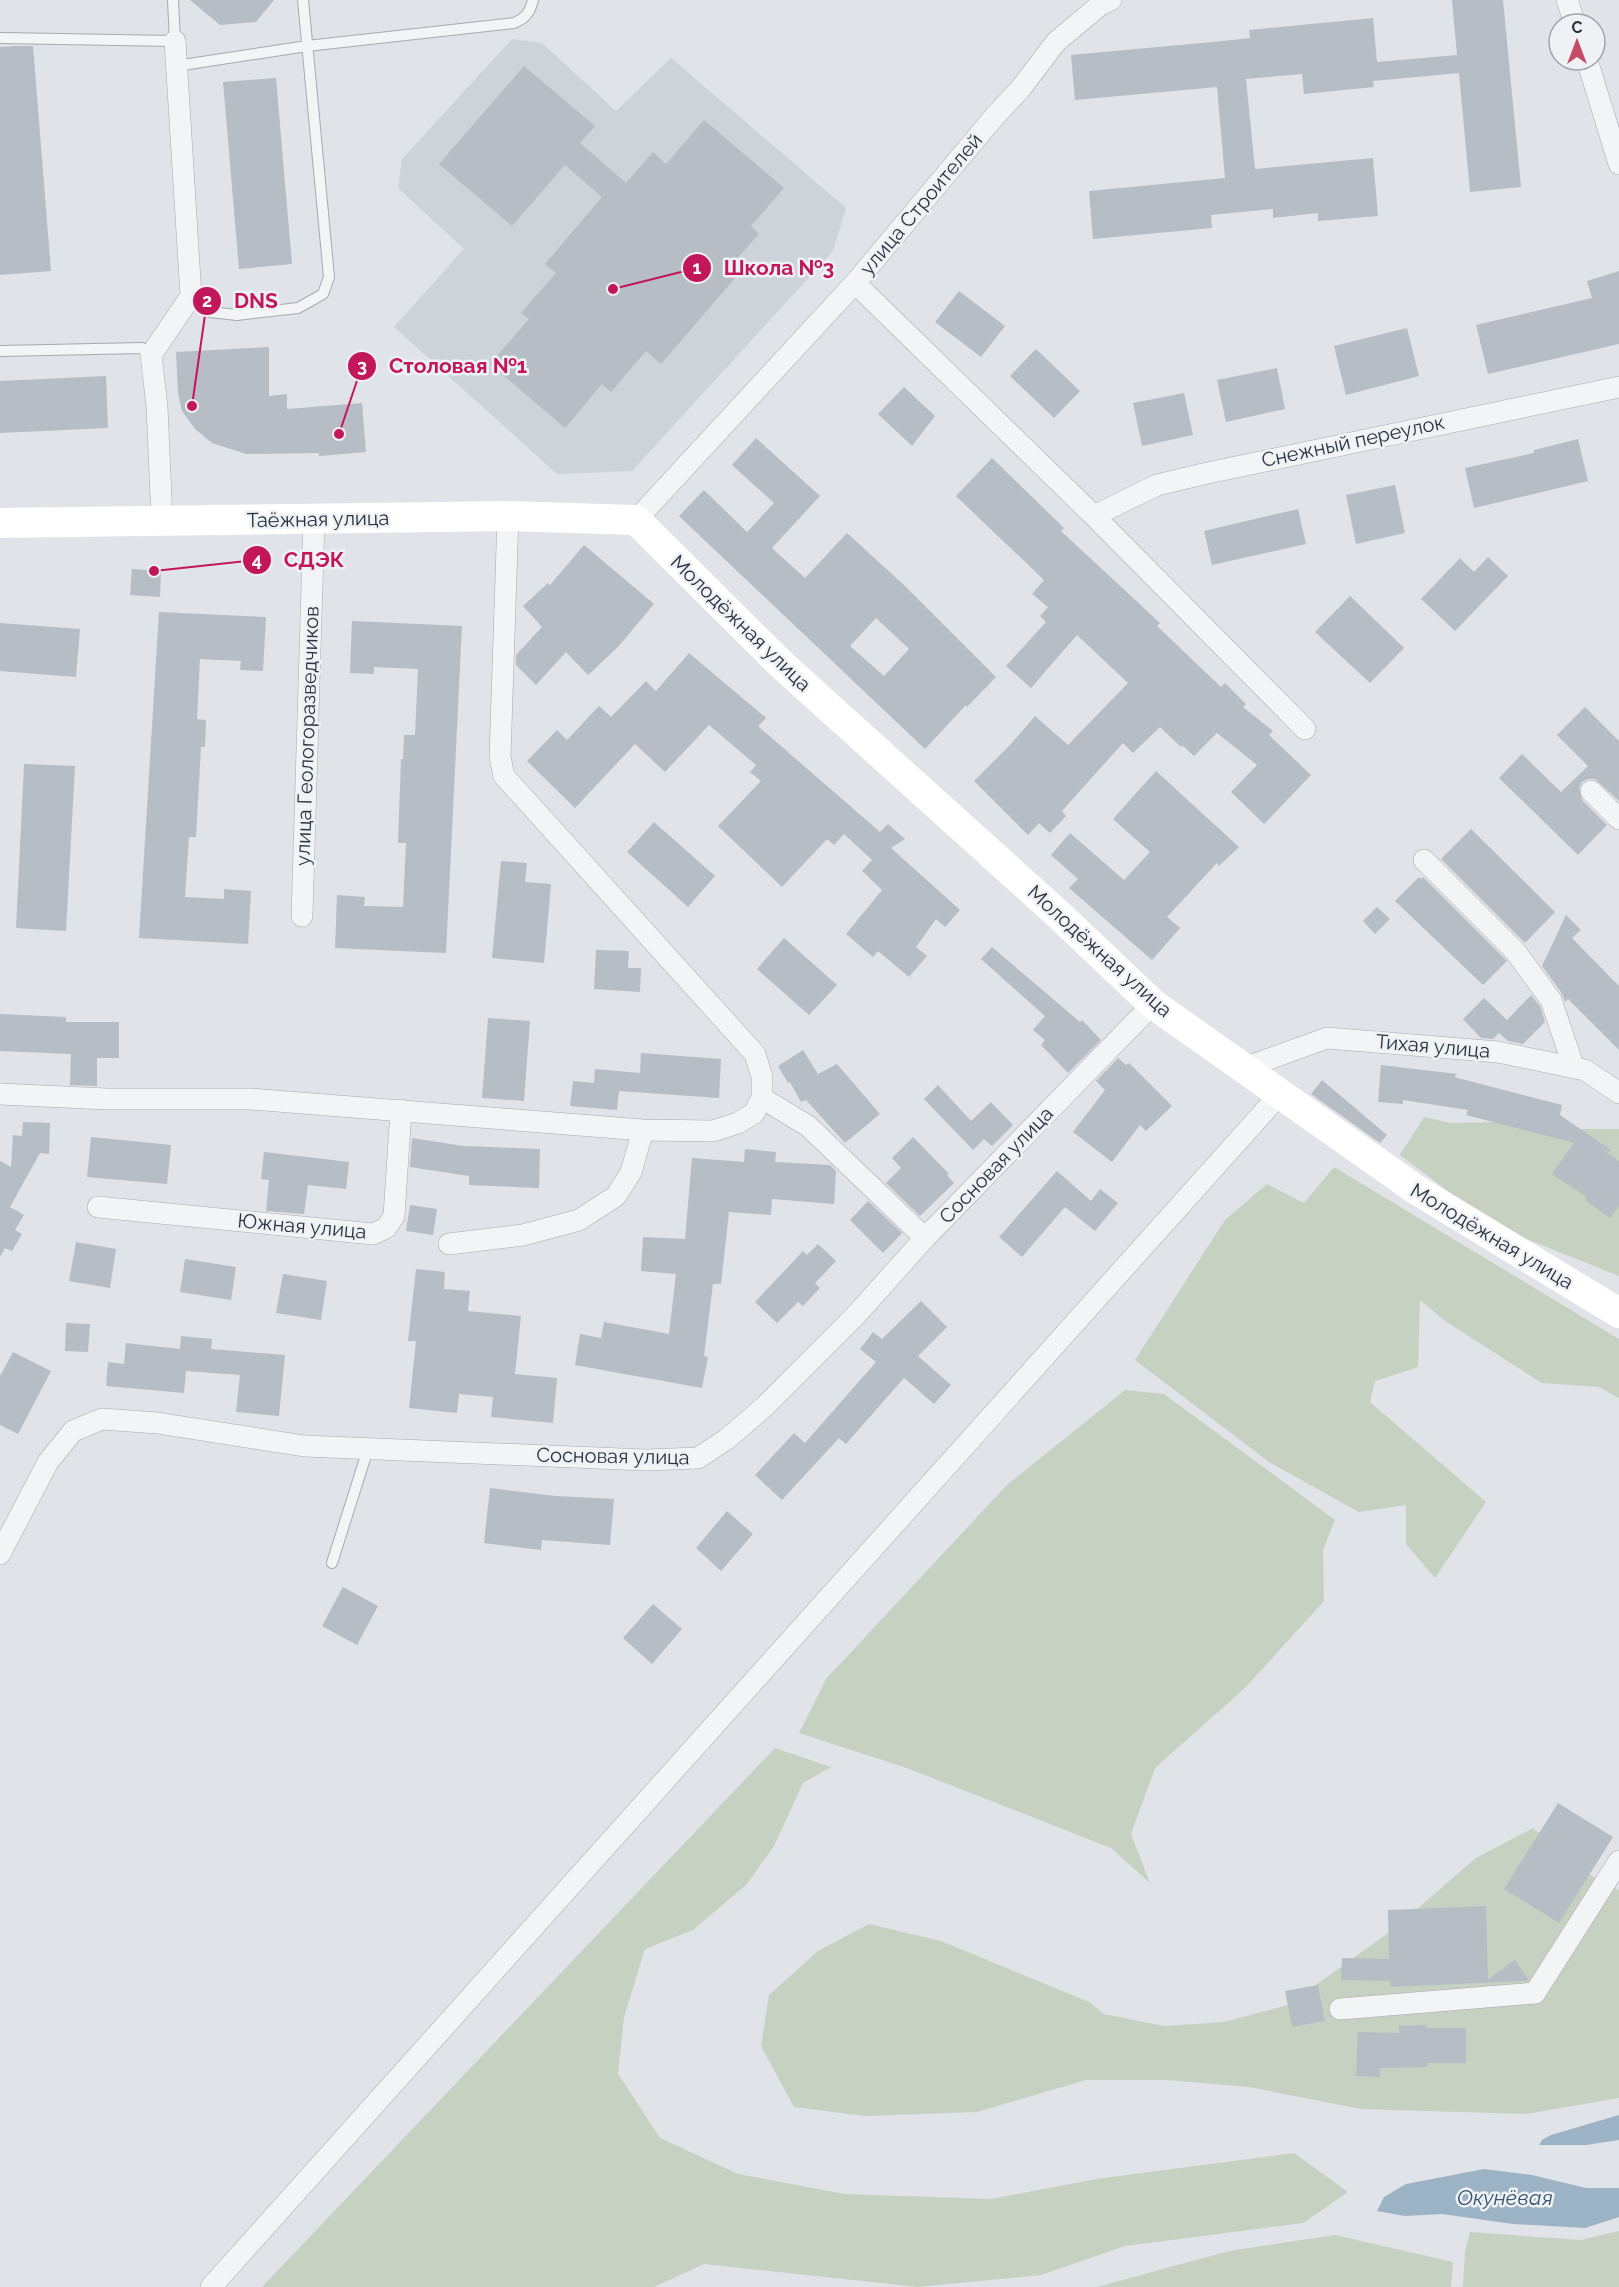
<svg xmlns="http://www.w3.org/2000/svg" width="1619" height="2287" viewBox="0 0 1619 2287" font-family="Raleway,sans-serif">
  <style>
    .built { fill: #ced3da }
    .green { fill: #c6d1c1 }
    .water { fill: #9cb3c6 }
    .building { fill: #b7bdc4; fill-rule: evenodd }
    .lines { fill: none; stroke-linecap: round; stroke-linejoin: round }
    .service-casing { stroke: #a5aab2; stroke-width: 12 }
    .minor-casing { stroke: #a5aab2; stroke-width: 22 }
    .service { stroke: #f2f4f6; stroke-width: 10 }
    .minor { stroke: #f2f4f6; stroke-width: 21 }
    .secondary { stroke: #fff; stroke-width: 30 }
    .labels { text-anchor: middle; dominant-baseline: central; stroke-width: 5; stroke-linejoin: round; paint-order: stroke }
    .street-label { font-size: 20px; fill: #29323e; stroke: #eff2f5 }
    .water-label { font-size: 21px; font-style: italic; fill: #365370; stroke: #eff2f5 }
    .leader { fill: none; stroke: #c2185b; stroke-width: 2 }
    .callout-dot { fill: #c2185b; stroke: #eff2f5; stroke-width: 2 }
    .mark-label { font-size: 18px; text-anchor: middle; font-weight: bold; fill: #fff }
    .callout-label { font-size: 21px; text-anchor: middle; font-weight: bold; fill: #c2185b; stroke: #eff2f5; stroke-width: 5; stroke-linejoin: round; paint-order: stroke }
  </style>
  <rect width="100%" height="100%" fill="#e0e3e8"/>
  <path class="built" d="M512,39L542,43L616,111L671,58L846,208L833,251L632,471L557,474L394,327L464,249L398,188L402,159Z"/>
  <path class="green" d="M1424,1117L1451,1123L1494,1122L1536,1129H1619V1276L1494,1226L1400,1155Z
    M1334,1167L1619,1339V1398L1599,1387L1542,1383L1445,1321L1420,1300L1418,1367L1375,1381L1370,1402L1486,1502L1435,1578L1406,1544V1505L1359,1512L1269,1462L1135,1360L1225,1220L1267,1184L1304,1203Z
    M1125,1390L1164,1394L1335,1520L1323,1550L1324,1601L1245,1688L1155,1768L1131,1834L1150,1883L1111,1848L907,1768L799,1733L826,1679L1007,1485Z
    M775,1748L831,1767L803,1783L774,1846L746,1885L693,1930L645,1949L624,2017L618,2074L660,2138L738,2174L845,2194L991,2199L1096,2179L1294,2153L1348,2192L1303,2223L1125,2246L1041,2275L918,2287L704,2264L654,2287H262Z
    M1533,1828L1597,1880L1619,1890V2098L1526,2114L1361,2109L1249,2087L1167,2080H1086L977,2112L865,2116L794,2107L761,2046L769,1995L818,1951L869,1924L941,1941L1089,2002L1104,2014L1164,2026L1224,2022L1288,2005L1395,1928L1476,1858Z
    M1619,2231V2287H1463L1465,2252L1470,2232L1581,2240Z
    M1335,2235L1453,2262L1451,2287H1097L1229,2251Z"/>
  <path class="water" d="M1619,2115V2140L1586,2145H1539L1542,2140L1551,2135Z
    M1484,2169L1532,2175L1586,2188H1619V2217L1585,2228L1513,2224L1442,2214L1405,2216L1377,2211L1384,2197L1406,2184Z"/>
  <path class="building" d="M190,0H274L256,22L220,25Z
    M1452,0H1503L1521,187L1470,192L1459,73L1373,81L1374,87L1304,94L1302,74L1246,79L1255,169L1373,158L1378,216L1318,221V213L1273,218V209L1211,215L1212,228L1093,239L1089,191L1225,178L1217,87L1075,100L1071,55L1223,41L1250,38L1249,30L1373,18L1377,62L1457,55Z
    M15,46H33L51,271L0,275V47Z
    M524,66L595,126L580,143L626,183L653,152L666,164L704,120L784,188L751,226L759,234L734,262L742,270L661,364L646,351L611,392L602,384L565,428L490,364L529,319L521,313L556,273L545,264L602,197L565,165L512,226L439,164Z
    M276,78L292,264L239,269L223,82Z
    M1619,271V344L1488,374L1476,325L1592,298L1587,281Z
    M959,291L1005,326L981,357L935,322Z
    M1407,328L1419,376L1346,395L1334,346Z
    M269,347V396L287,394V409L362,403L366,452L319,456V453L246,454L212,443L195,429L182,411L178,393L176,352Z
    M1036,349L1080,391L1054,418L1010,376Z
    M1277,368L1285,409L1226,422L1217,380Z
    M106,376L108,428L0,433V381Z
    M904,387L935,416L912,446L878,414Z
    M1184,393L1193,435L1142,446L1133,403Z
    M756,438L820,496L772,548L805,578L847,533L905,586L996,677L967,707L966,705L925,749L679,516L704,490L747,532L774,503L732,465ZM876,618L909,649L884,676L850,646Z
    M1578,439L1588,481L1474,508L1465,468L1534,453V450Z
    M992,458L1064,528L1061,531L1160,623L1157,626L1221,687L1225,683L1246,704L1243,707L1273,731L1269,735L1311,775L1264,824L1231,792L1257,765L1217,733L1194,756L1182,745L1181,747L1160,727L1133,753L1123,743L1062,811L1066,816L1050,833L1039,823L1028,835L974,781L1011,744L1035,716L1068,745L1128,683L1077,635L1031,688L1006,666L1046,622L1040,616L1048,607L1032,594L1044,580L956,496Z
    M1395,485L1405,533L1356,544L1346,495Z
    M1298,509L1306,544L1212,565L1204,531Z
    M584,545L654,604L618,647L588,675L566,652L536,685L516,665V655L542,627L523,606L548,583L550,585Z
    M1488,557L1508,576L1455,631L1421,599L1460,558L1474,572Z
    M132,569L161,571L160,597L130,595Z
    M1350,596L1404,648L1370,683L1315,632Z
    M159,612L266,617L263,671L240,670L241,661L200,659L197,719L206,720L205,747H201L196,837H189L185,897L224,899V889L251,891L248,944L139,938Z
    M352,621L462,626L446,953L335,948L337,895L365,897L364,906L403,907L406,843H398L401,759H403L404,735H415L418,669L374,667V674L350,673Z
    M0,623L80,629L76,677L0,671Z
    M689,653L766,718L758,726L880,832L888,824L905,839L891,848L960,910L945,927L936,919L916,947L927,956L909,977L878,951L873,957L846,934L882,890L862,871L872,860L844,834L834,845L827,839L782,887L718,826L761,781L750,772L756,765L709,725L665,772L635,744L575,808L527,761L557,730L567,740L599,706L611,717L646,681L656,691Z
    M1585,707L1619,741V801L1595,779H1587L1582,782L1579,788L1582,800L1607,825L1578,855L1499,778L1522,754L1561,792L1588,766L1557,735Z
    M24,764L75,766L66,931L16,928Z
    M1156,771L1239,847L1219,866L1217,863L1167,917L1180,928L1152,960L1069,888L1078,879L1051,855L1070,833L1124,880L1150,852L1113,819Z
    M654,822L715,876L688,907L627,852Z
    M1471,829L1555,912L1525,943L1441,859Z
    M501,861L527,863L525,882L551,884L544,963L492,958Z
    M1419,877L1421,879L1423,877L1507,961L1483,985L1395,901Z
    M1377,907L1390,919L1375,934L1363,921Z
    M1566,915L1581,930L1572,938L1619,986V1050L1568,999L1565,1002L1561,992L1542,966Z
    M784,938L837,985L809,1015L757,969Z
    M992,947L1080,1022L1082,1020L1101,1040L1068,1073L1041,1045L1045,1040L1033,1030L1045,1016L981,959Z
    M596,950L629,951L628,968H641L640,992L594,989Z
    M1531,995L1540,1006L1545,1022L1523,1044L1508,1041L1499,1033L1493,1039L1481,1038L1463,1019L1484,998L1507,1020Z
    M0,1014L66,1017V1022H119V1058H97V1086L70,1085L71,1054L0,1051Z
    M488,1018L530,1021L524,1101L482,1098Z
    M803,1050L818,1074L837,1064L880,1114L845,1143L806,1100L801,1102L790,1082L788,1083L778,1066Z
    M641,1053L721,1059L719,1098L619,1091L617,1110L570,1106L573,1081L594,1083L595,1069L640,1073Z
    M1118,1058L1126,1065L1129,1063L1172,1106L1146,1131L1140,1125L1112,1162L1073,1132L1105,1090L1096,1081Z
    M1381,1065L1457,1074L1454,1077L1562,1105L1560,1115L1611,1150L1610,1152L1603,1150L1619,1161V1206L1610,1218L1585,1200L1587,1197L1552,1174L1574,1143L1466,1115L1468,1110L1403,1100V1104L1378,1102Z
    M1322,1080L1387,1135L1380,1143L1311,1094Z
    M938,1085L971,1121L991,1102L1013,1125L992,1146L984,1139L973,1150L924,1099Z
    M23,1122L50,1123L49,1154L40,1153L10,1207L24,1215L15,1230L22,1234L12,1251L5,1248L0,1257V1161L11,1167L13,1135L22,1136Z
    M91,1137L171,1145L167,1184L87,1177Z
    M913,1137L949,1174L947,1175L954,1183L920,1216L886,1183L901,1168L892,1158Z
    M412,1138L463,1146L540,1149L539,1188L469,1185V1176L410,1167Z
    M745,1149L776,1152L775,1162L830,1165L836,1171L834,1204L772,1199L771,1215L729,1212L721,1284H713L704,1356L708,1357L702,1388L575,1365L580,1334L601,1338L604,1322L669,1334L676,1274L641,1271L643,1237L685,1239L692,1158L744,1162Z
    M264,1152L349,1162L346,1189L308,1185L304,1214L266,1211L269,1180L261,1179Z
    M1057,1171L1091,1201L1100,1189L1118,1203L1095,1231L1065,1207L1022,1257L999,1237Z
    M868,1201L902,1233L883,1253L850,1220Z
    M410,1205L437,1209L433,1235L406,1231Z
    M76,1242L116,1249L110,1288L69,1281Z
    M818,1244L836,1261L815,1283L820,1288L803,1306L798,1302L777,1323L755,1302L803,1251L807,1255Z
    M185,1259L236,1267L231,1300L180,1292Z
    M416,1269L445,1272L444,1289L470,1291L468,1311L521,1316L515,1374L557,1378L553,1423L491,1417L493,1397L459,1394L457,1413L409,1408L416,1341H408Z
    M283,1274L327,1281L321,1320L276,1313Z
    M921,1301L947,1327L918,1356L951,1385L934,1404L904,1378L846,1444L839,1438L782,1500L755,1475L794,1433L805,1443L876,1362L860,1349L873,1332L882,1339Z
    M66,1323L90,1324L88,1352L65,1351Z
    M181,1336L212,1339L211,1349L285,1355L279,1416L236,1412L240,1375L186,1371L184,1393L106,1386L108,1362L124,1364L126,1343L180,1349Z
    M13,1352L51,1371L18,1434L0,1425V1376Z
    M490,1488L555,1496L614,1499L610,1545L542,1540L541,1550L484,1543Z
    M727,1511L753,1534L721,1571L696,1548Z
    M343,1587L378,1606L357,1645L322,1626Z
    M653,1604L682,1629L652,1664L623,1638Z
    M1558,1803L1613,1837L1559,1923L1504,1889Z
    M1486,1906L1488,1979L1515,1960L1528,1979L1525,1981L1390,1987V1981L1341,1980L1342,1958L1389,1959L1388,1910Z
    M1318,1985L1325,2021L1292,2027L1285,1991Z
    M1426,2025L1427,2028H1466V2063H1427V2067L1380,2068V2077L1356,2076L1358,2032L1399,2033V2026Z"/>
  <g class="lines">
    <g class="service-casing">
      <path id="service" d="M0,38L175,41L173,0
        M176,66L307,46L514,23C526,18 530,12 533,0
        M191,296L210,312L237,315L298,308L323,294L329,277L303,0
        M0,351L142,348L151,355
        M332,1563L368,1449"/>
    </g>
    <g class="minor-casing">
      <path id="minor" d="M1567,0L1575,24
        M1587,60L1619,164
        M855,283L1094,516L1305,729
        M1094,516L1157,485L1203,474L1619,387
        M636,520L855,283L995,116L1021,88L1056,42L1100,5L1111,0
        M162,521L157,406L151,355L191,296L175,41
        M1591,791L1619,819
        M1424,860L1515,951L1551,1000L1574,1068
        M302,916L314,519
        M1244,1068L1327,1038L1498,1052L1585,1070L1619,1093
        M0,1094L107,1099H250L643,1130L713,1131L738,1123L754,1113L762,1098V1077L755,1054L504,776L500,757L508,516
        M762,1098L808,1126L925,1238
        M98,1207L373,1234L386,1228L394,1216L401,1110
        M449,1244L523,1235L579,1220L616,1196L631,1172L643,1130
        M0,1554L48,1462L73,1431L102,1419L157,1423L304,1446L646,1460L698,1458L727,1439L763,1408L856,1315L925,1238L1153,1004
        M1340,2009L1535,1993L1619,1861
        M211,2287L1280,1094"/>
    </g>
    <use href="#service" class="service"/>
    <use href="#minor" class="minor"/>
    <path class="secondary" d="M0,523L508,516L636,520L782,665L1059,915L1153,1004L1415,1189L1619,1313"/>
  </g>
  <g class="labels">
    <g class="street-label">
      <text transform="translate(921 204) rotate(-50)">улица Строителей</text>
      <text transform="translate(1353 441) rotate(-12)">Снежный переулок</text>
      <text transform="translate(318 519) rotate(-1)">Таёжная улица</text>
      <text transform="translate(741 623) rotate(44)">Молодёжная улица</text>
      <text transform="translate(307 736) rotate(-88)">улица Геологоразведчиков</text>
      <text transform="translate(1100 951) rotate(42)">Молодёжная улица</text>
      <text transform="translate(1433 1046) rotate(5)">Тихая улица</text>
      <text transform="translate(996 1165) rotate(-46)">Сосновая улица</text>
      <text transform="translate(302 1226) rotate(5)">Южная улица</text>
      <text transform="translate(1492 1236) rotate(31)">Молодёжная улица</text>
      <text transform="translate(613 1456) rotate(1)">Сосновая улица</text>
    </g>
    <g class="water-label">
      <text x="1505" y="2197">Окунёвая</text>
    </g>
  </g>
  <path class="leader" d="M613 289L697 268M192 406L207 301M339 434L362 366M154 571L257 560"/>
  <g class="callout-dot">
    <circle cx="613" cy="289" r="6"/>
    <circle cx="192" cy="406" r="6"/>
    <circle cx="339" cy="434" r="6"/>
    <circle cx="154" cy="571" r="6"/>
    <circle cx="697" cy="268" r="15"/>
    <circle cx="207" cy="301" r="15"/>
    <circle cx="362" cy="366" r="15"/>
    <circle cx="257" cy="560" r="15"/>
  </g>
  <g class="mark-label">
    <text x="697" y="274">1</text>
    <text x="207" y="307">2</text>
    <text x="362" y="372">3</text>
    <text x="257" y="566">4</text>
  </g>
  <g class="callout-label">
    <text x="779" y="275">Школа №3</text>
    <text x="256" y="308">DNS</text>
    <text x="458" y="373">Столовая №1</text>
    <text x="314" y="567">СДЭК</text>
  </g>
  <g transform="translate(1577 42)"><circle r="28" fill="#eff2f5" stroke="#a0a5ac" stroke-width="1.5"/>
  <path d="M0-4.5L10 22L0 15L-10 22Z" fill="#c64b65"/>
  <text y="-9" font-size="16" font-weight="bold" text-anchor="middle" fill="#29323e">С</text>
  </g>
</svg>
